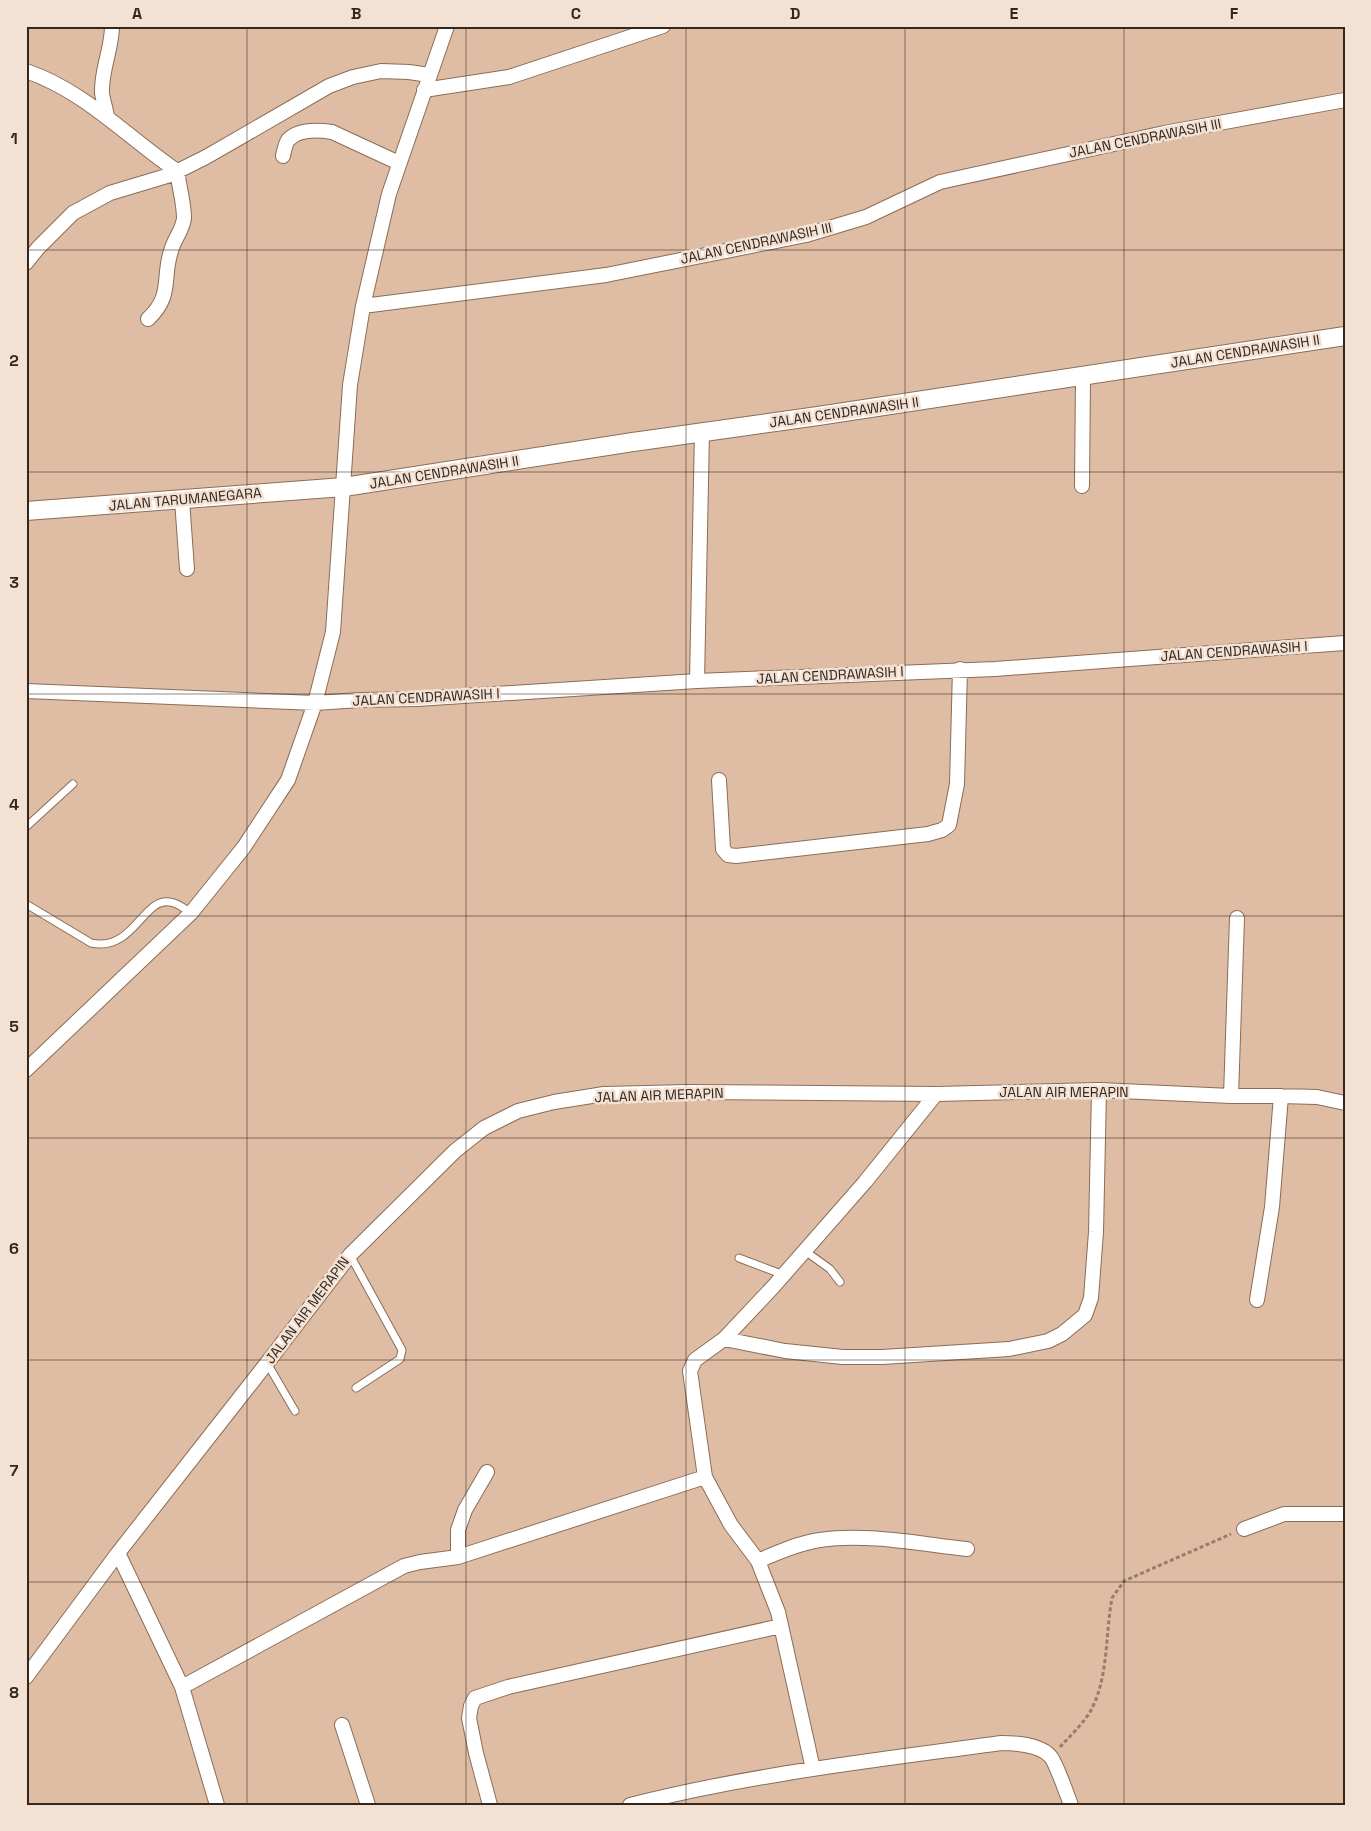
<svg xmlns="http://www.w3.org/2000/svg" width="1371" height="1831" viewBox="0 0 1371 1831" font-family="'Space Grotesk',sans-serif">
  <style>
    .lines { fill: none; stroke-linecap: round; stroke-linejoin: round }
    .service-casing { stroke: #8b6d56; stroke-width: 9 }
    .minor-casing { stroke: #8b6d56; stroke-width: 16 }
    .tertiary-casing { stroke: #8b6d56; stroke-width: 20 }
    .path { stroke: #967e6b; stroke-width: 3; stroke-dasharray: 4 2.5; stroke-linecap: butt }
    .service { stroke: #fff; stroke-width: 7 }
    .minor { stroke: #fff; stroke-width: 14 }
    .tertiary { stroke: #fff; stroke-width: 18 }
    .grid { fill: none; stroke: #33271d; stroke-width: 1; stroke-opacity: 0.55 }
    .labels { text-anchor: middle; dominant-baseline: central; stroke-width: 5; stroke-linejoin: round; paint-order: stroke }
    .street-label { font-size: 14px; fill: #33271d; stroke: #f3e1d4 }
    .neatline { fill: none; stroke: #33271d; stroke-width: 2 }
    .grid-label { font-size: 16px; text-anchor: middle; font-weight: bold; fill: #33271d }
  </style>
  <rect width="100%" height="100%" fill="#debda4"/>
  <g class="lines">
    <g class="service-casing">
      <path id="service" d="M26,827L73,784
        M26,904L91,943C134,952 143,897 170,902C178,903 185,909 191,913
        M805,1251L830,1269L840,1282
        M350,1255L402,1350L400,1359L356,1388
        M739,1258L784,1275
        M267,1363L295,1411"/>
    </g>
    <g class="minor-casing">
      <path id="minor" d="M26,71C85,91 127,137 177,171C179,186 184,203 184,218C183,230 174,239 171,251C162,278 173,296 148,319
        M424,90L509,77L663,26
        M107,117C106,109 103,101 102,93C101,70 112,49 112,26
        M283,156C284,151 285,145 288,140C298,129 319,130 332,132L399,163
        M26,263L38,248L73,213L110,193L170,175L206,157L329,86L353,77L381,71L409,72L429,75
        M363,306L606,275L806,235L866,217L940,182L1164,133L1345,100
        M1082,486L1083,376
        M182,500L187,569
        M697,681L702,432
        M26,691L315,703L360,700L417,699L697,681L995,669L1345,643
        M719,780L723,849L728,855L736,856L928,834L942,830L949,825L957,784L960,669
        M26,1070L191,913L244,847L288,780L315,703L333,632L350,385L363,306L389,194L447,26
        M1231,1096L1237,918
        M1257,1300L1272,1207L1281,1096
        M724,1339L785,1351L843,1357H882L1009,1349L1048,1341L1062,1334L1085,1315L1091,1298L1096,1232L1099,1090
        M1244,1529L1284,1514H1345
        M118,1553L182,1687L217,1805
        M458,1557V1530L465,1510L487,1472
        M758,1561C778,1552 799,1543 820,1540C867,1533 920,1544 967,1549
        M26,1677L118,1553L267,1363L350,1255L455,1151L484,1128L518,1111L554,1102L604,1094L687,1092L936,1094L1099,1090L1231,1096H1281L1317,1097L1345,1103
        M182,1687L404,1566L420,1562L458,1557L705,1477
        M342,1725L368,1805
        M813,1769L778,1612L758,1561L731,1525L705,1477L690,1371L695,1360L724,1339L773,1287L865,1182L936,1094
        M490,1805L476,1753L469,1718L471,1706L475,1698L508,1687L781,1626
        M630,1805C752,1774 877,1760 1001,1743C1015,1743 1040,1745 1050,1756C1056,1762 1067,1795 1071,1805"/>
    </g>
    <g class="tertiary-casing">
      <path id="tertiary" d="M26,511L344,487L633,442L818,416L1345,336"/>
    </g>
    <path class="path" d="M1060,1747C1070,1736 1082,1725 1090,1712C1109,1678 1105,1635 1112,1598L1124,1581L1231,1534"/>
    <use href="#service" class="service"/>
    <use href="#minor" class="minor"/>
    <use href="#tertiary" class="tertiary"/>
  </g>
  <path class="grid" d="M247,26V1805M466,26V1805M686,26V1805M905,26V1805M1124,26V1805M26,250H1345M26,472H1345M26,694H1345M26,916H1345M26,1138H1345M26,1360H1345M26,1582H1345"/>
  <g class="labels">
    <g class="street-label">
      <text transform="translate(1145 138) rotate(-11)">JALAN CENDRAWASIH III</text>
      <text transform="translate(756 243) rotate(-12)">JALAN CENDRAWASIH III</text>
      <text transform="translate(1245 351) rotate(-9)">JALAN CENDRAWASIH II</text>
      <text transform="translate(844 412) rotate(-8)">JALAN CENDRAWASIH II</text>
      <text transform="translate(444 472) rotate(-9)">JALAN CENDRAWASIH II</text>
      <text transform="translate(185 499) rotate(-5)">JALAN TARUMANEGARA</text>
      <text transform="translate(1234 651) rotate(-4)">JALAN CENDRAWASIH I</text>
      <text transform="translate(830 675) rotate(-3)">JALAN CENDRAWASIH I</text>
      <text transform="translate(426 697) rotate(-3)">JALAN CENDRAWASIH I</text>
      <text x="1064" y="1092">JALAN AIR MERAPIN</text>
      <text transform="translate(659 1095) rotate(-2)">JALAN AIR MERAPIN</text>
      <text transform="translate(307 1310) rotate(-53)">JALAN AIR MERAPIN</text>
    </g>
  </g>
  <rect width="1371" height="1831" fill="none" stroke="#f3e1d4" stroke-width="55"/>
  <rect x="28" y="28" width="1316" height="1776" class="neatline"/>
  <g class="grid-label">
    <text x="137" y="19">A</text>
    <text x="356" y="19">B</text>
    <text x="576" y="19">C</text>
    <text x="795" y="19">D</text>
    <text x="1014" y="19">E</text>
    <text x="1234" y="19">F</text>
    <text x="14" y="144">1</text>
    <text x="14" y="366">2</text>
    <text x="14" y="588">3</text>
    <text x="14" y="810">4</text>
    <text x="14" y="1032">5</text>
    <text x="14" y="1254">6</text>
    <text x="14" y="1476">7</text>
    <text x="14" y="1698">8</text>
  </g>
</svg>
